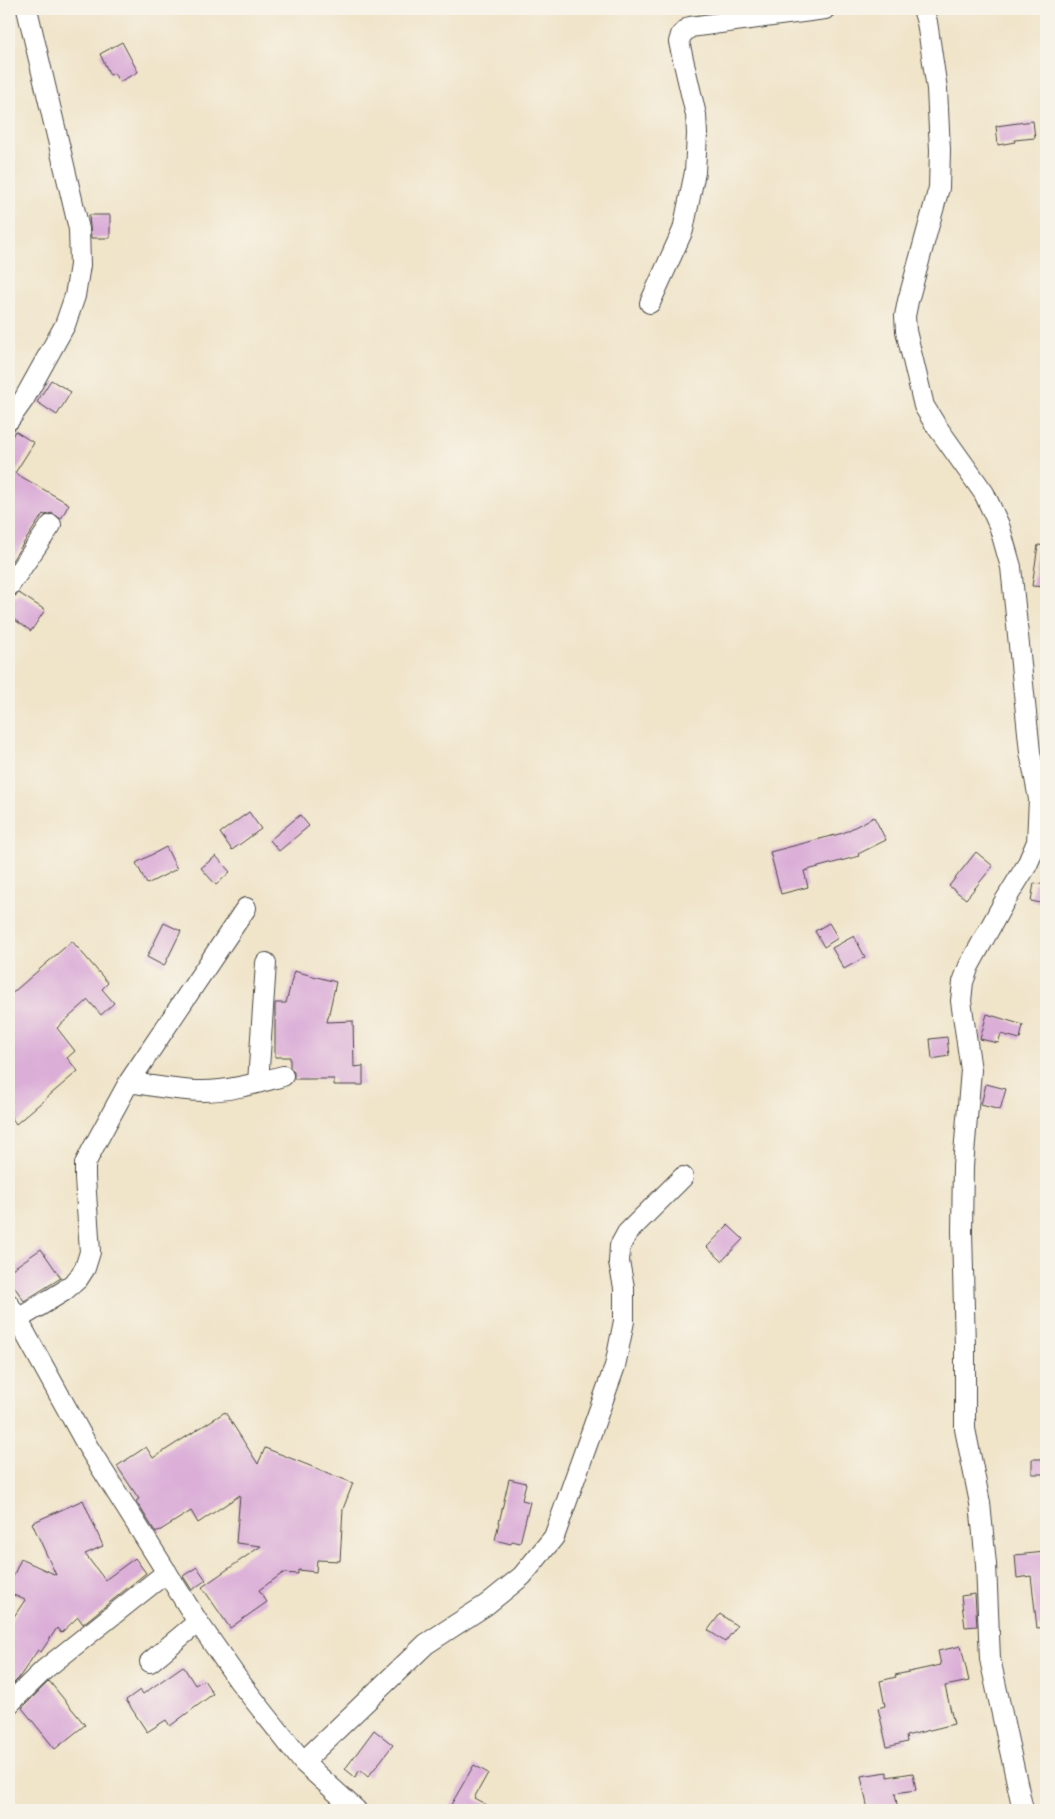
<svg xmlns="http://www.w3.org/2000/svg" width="1055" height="1819" viewBox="0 0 1055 1819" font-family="'IM FELL Great Primer',serif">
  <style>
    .building { fill: #dbaed8 }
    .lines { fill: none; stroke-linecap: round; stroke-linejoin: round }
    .minor-casing { stroke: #494743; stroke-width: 22 }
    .minor { stroke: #fff; stroke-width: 20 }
  </style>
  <rect width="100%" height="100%" fill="#f7f3e8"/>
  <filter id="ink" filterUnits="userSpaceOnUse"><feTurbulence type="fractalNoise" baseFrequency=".02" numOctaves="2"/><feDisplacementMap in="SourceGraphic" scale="10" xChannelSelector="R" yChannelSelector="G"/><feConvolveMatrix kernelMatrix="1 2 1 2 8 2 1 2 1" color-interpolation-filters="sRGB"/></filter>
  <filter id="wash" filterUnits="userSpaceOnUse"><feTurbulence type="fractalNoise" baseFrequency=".0096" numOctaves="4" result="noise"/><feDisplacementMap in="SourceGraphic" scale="20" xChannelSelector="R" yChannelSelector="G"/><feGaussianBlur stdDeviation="1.12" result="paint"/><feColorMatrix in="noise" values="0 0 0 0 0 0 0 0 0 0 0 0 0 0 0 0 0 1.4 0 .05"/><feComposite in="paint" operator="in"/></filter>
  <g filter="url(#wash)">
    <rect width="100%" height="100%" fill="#f0e4c9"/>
    <g id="blocks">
      <path class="building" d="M122,42L138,72L119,82L114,73L110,75L100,54Z
        M1033,121L1035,138L1014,140L1015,142L998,145L996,126Z
        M89,215H110V238H91Z
        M51,380L71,392L57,415L37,402Z
        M15,431L34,443L15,473L69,504L61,519L52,513L45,515L43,514L9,565V442Z
        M1038,545L1046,546V587L1032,586Z
        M19,593L45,610L31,631L9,616V598L15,596Z
        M249,812L261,829L232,850L220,833Z
        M300,815L309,826L279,851L270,840Z
        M874,817L886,840L858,854L859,856L804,871L808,887L781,894L770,852L843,833Z
        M166,847L177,869L147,884L136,863Z
        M976,852L993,866L966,899L949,886Z
        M216,856L230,872L216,885L201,868Z
        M1034,883L1046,885V904L1031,901Z
        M164,923L181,931L164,966L147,957Z
        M829,923L838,938L824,947L815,931Z
        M854,936L865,957L844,969L832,948Z
        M72,941L108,983L102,989L114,1003L101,1015L88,1000L57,1028L75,1051L67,1058L78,1071L16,1124L9,1114V996Z
        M294,971L336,982L327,1022L353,1021L354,1067L363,1066V1085H334V1079H294V1072L290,1067V1057H275V1003H286Z
        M987,1014L1023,1025L1020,1039L1001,1034L998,1043L980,1039Z
        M947,1037L949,1056L932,1059L930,1039Z
        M986,1084L1006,1089L1000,1110L981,1105Z
        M728,1225L743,1239L722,1261L707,1247Z
        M41,1249L61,1278L24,1301L9,1279V1271Z
        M225,1412L258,1464L265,1448L353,1483L343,1509L340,1561L317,1560L316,1572L298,1570V1574L283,1573L259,1590L267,1602L230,1628L202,1587L261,1546L236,1543L240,1495L198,1523L191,1511L156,1533L136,1501L139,1499L117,1466L146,1447L153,1458Z
        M1032,1459H1046V1474H1032Z
        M509,1479L526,1483L522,1500L530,1502L520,1543L512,1541L511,1544L495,1540Z
        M83,1500L103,1546L85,1554L105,1580L135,1558L146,1573L83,1624L78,1617L61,1633L57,1628L41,1652L38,1650L18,1679L9,1688V1624L25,1600L9,1593V1585L21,1559L56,1575L32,1523Z
        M1045,1552L1046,1627L1037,1628L1031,1576L1017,1578L1015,1555Z
        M197,1567L206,1580L192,1590L183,1576Z
        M975,1594L977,1626L965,1627L961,1596Z
        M720,1614L737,1626L725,1642L708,1630Z
        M961,1646L969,1681L945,1686L954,1724L906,1736L907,1742L887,1747L878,1708L885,1706L880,1681L896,1677L895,1675L941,1665L938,1651Z
        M183,1666L195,1685L204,1680L213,1694L170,1726L166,1720L147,1732L126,1700L140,1690L143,1694Z
        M49,1681L85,1725L55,1749L22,1708Z
        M374,1730L393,1745L368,1777L360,1770L355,1777L345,1769Z
        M474,1765L488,1773L474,1798L496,1810H448Z
        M887,1772V1777L913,1773L916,1790L895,1793L898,1810H868L861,1776Z"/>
    </g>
  </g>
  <g filter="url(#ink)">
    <use href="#blocks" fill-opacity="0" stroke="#494743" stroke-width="1"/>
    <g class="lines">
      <g class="minor-casing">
        <path id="minor" d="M923,9L927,22L937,89L940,150L939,188L908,301L905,316L906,331L924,406L935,424L984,493L999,525L1011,567L1030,752L1039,799L1037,842L1027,865L1003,904L969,966L963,982L961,1001L971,1070L963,1166L962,1231L965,1347V1429L980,1503L986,1564L990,1659L1023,1810
          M650,303L683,230L695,172L697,134L696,115L679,42L681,35L690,27L825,9
          M9,420L24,399L65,325L75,296L80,265L79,229L27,9
          M9,586L51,525
          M129,1082C153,1086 178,1091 203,1091C230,1091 257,1083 283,1076
          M258,1083L266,963
          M9,1304L88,1447L198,1622L239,1681L303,1762L356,1810
          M18,1319L64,1291L78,1279L85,1268L90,1252L85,1178V1164L92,1150L129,1082L246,908
          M150,1662L198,1622
          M9,1704L45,1669L167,1572
          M303,1762L426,1644L486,1605L522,1576L554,1537L615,1366L624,1321V1287L619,1262L620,1246L627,1233L683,1177"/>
      </g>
      <use href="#minor" class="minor"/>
    </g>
  </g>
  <rect width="1055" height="1819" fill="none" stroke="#f7f3e8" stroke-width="30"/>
</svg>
